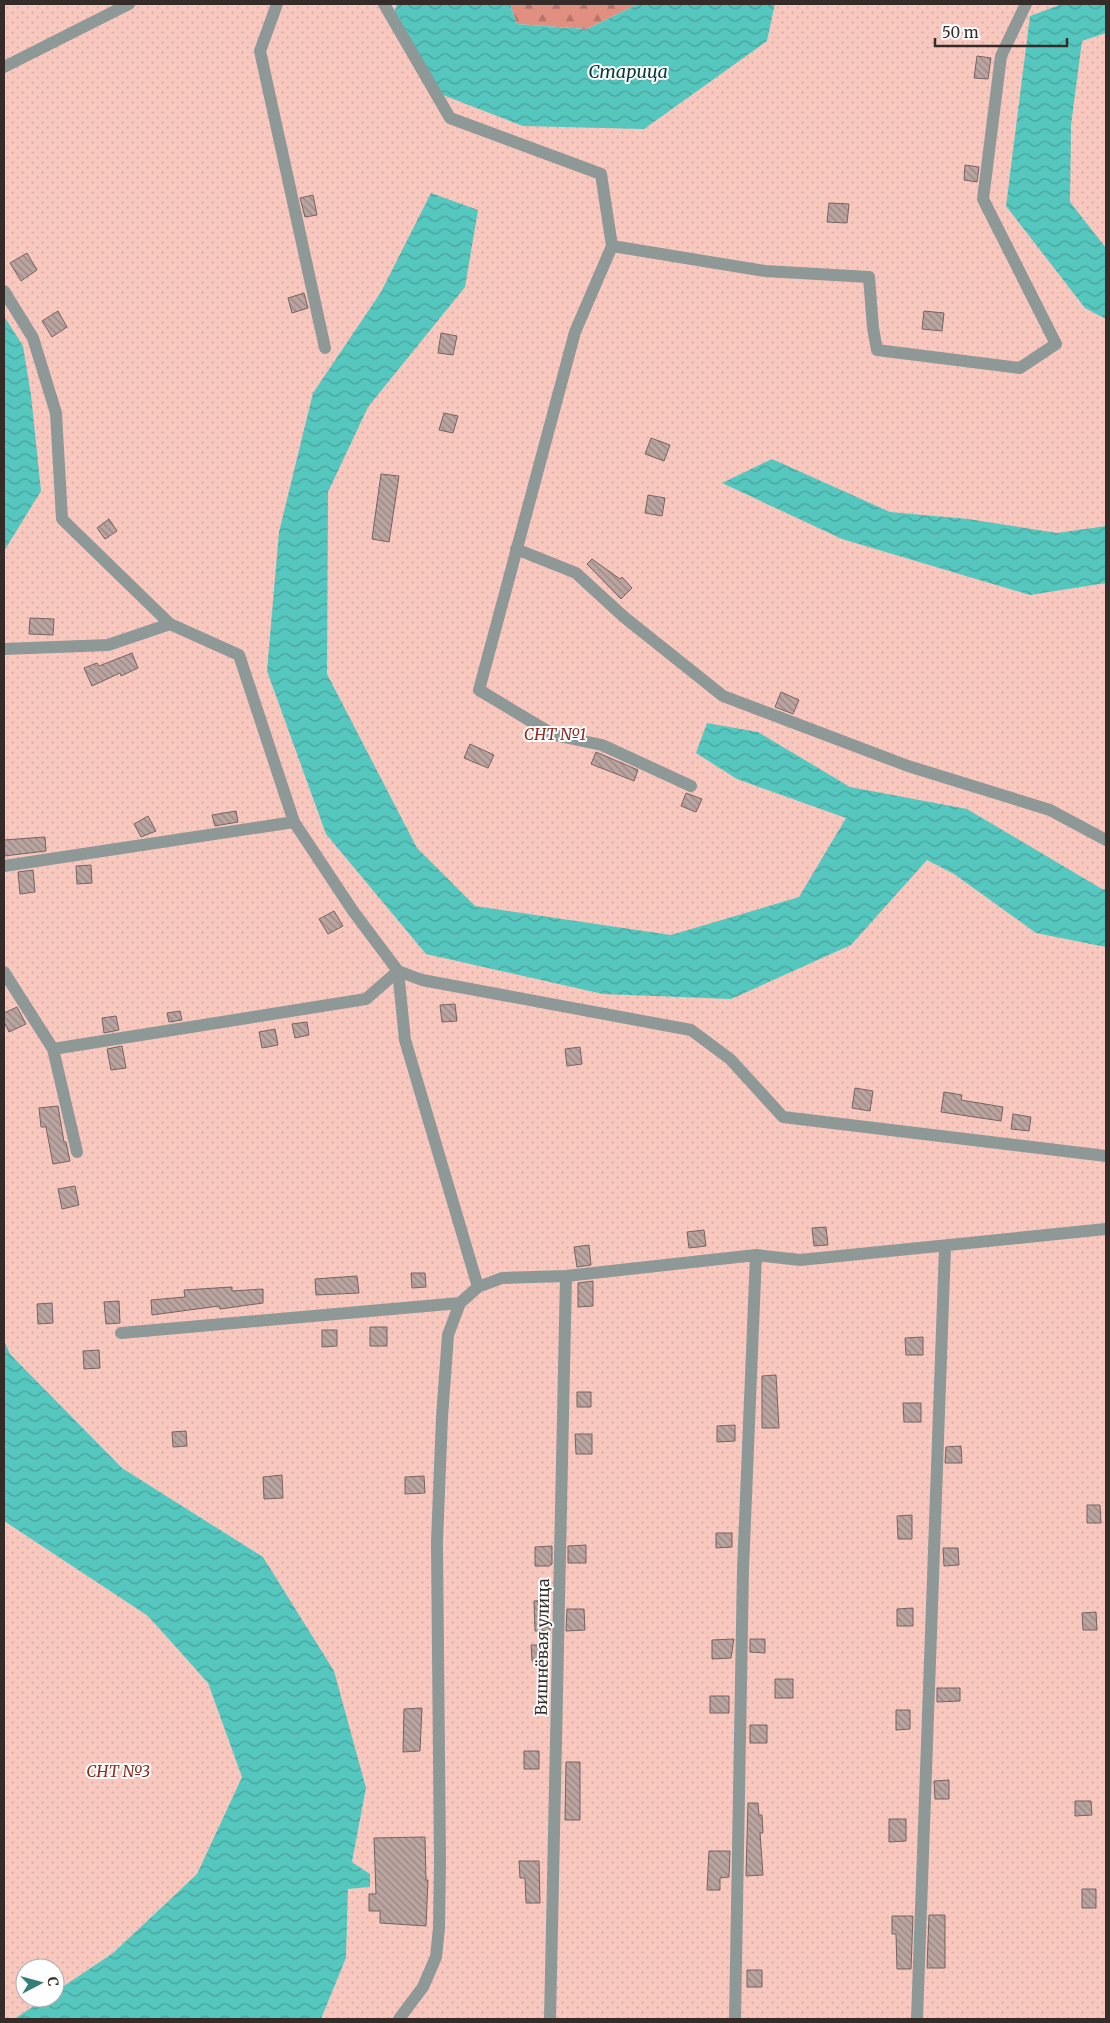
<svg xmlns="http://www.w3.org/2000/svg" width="1110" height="2023" viewBox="0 0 1110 2023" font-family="Merriweather,serif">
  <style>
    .forest { fill: url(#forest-firs) }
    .garden { fill: url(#garden-dots) }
    .water { fill: url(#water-waves) }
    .building { fill: url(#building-back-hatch); stroke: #776360 }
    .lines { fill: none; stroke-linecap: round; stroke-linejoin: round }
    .minor { stroke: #8e9897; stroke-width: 12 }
    .labels { text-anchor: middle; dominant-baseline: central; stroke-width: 4; stroke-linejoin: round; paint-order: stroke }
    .park-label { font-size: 16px; font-style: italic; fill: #8c2b20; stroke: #fff }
    .street-label { font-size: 16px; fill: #352c2a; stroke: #fff }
    .water-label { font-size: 18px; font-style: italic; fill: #053c38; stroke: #fff }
  </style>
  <defs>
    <pattern id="forest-firs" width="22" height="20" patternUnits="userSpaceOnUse" patternTransform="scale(1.25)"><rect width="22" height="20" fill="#e18f81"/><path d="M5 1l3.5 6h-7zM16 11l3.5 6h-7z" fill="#b7756a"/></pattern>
    <pattern id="garden-dots" width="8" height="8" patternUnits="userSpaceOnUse" patternTransform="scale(1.25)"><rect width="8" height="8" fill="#f8c8bf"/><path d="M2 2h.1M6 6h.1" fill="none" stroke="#d5aca4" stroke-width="1.8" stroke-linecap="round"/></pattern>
    <pattern id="water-waves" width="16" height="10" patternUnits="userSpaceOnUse" patternTransform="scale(1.25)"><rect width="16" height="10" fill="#56c7be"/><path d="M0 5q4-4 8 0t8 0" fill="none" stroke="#48a29b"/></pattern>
    <pattern id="building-back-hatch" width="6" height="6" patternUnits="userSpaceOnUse" patternTransform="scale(1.25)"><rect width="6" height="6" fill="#baa4a0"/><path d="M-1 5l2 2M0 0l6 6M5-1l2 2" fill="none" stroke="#988683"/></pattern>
  </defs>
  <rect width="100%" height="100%" fill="#f7e0db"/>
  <path class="forest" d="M510,4H638L587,29L517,24Z"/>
  <path class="garden" d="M4,4H397L395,13L443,95L767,41L775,4H1106V2019H321L346,1958L348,1889L370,1887V1874L352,1862L366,1788L263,1557L122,1468L10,1354L4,1340Z
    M4,1521L148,1616L208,1683L242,1777L197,1874L113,1953L55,1992V1968H25V1998H46L14,2019H4Z"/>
  <path class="water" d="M397,4H510L517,24L587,29L638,4H775L767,41L644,129L523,126L443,95L394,13Z
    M1062,4H1106V33L1082,41L1071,125L1070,202L1106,248V319L1085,308L1006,206L1030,16Z
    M431,193L478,210L465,287L368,407L328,492L327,674L417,848L475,906L671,935L799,897L846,818L737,779L696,753L707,723L758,732L850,787L967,809L1102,889H1106V947L1036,933L954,874L927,860L851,945L731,999L603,994L426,954L326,834L267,671L279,532L313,393L381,292Z
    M4,316L23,346L31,395L41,491L4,551Z
    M772,459L890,512L968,519L1057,533L1106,526V583L1030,595L842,539L722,483Z
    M4,1340L10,1354L122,1468L263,1557L334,1671L366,1788L352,1862L370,1874V1887L348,1889L346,1958L321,2019H14L46,1998H55V1992L113,1953L197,1874L242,1777L208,1683L148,1616L4,1521Z"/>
  <path class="building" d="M977,56L991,58L988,79L974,78Z
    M965,165L979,167L977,182L964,180Z
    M313,195L317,215L305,217L300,198Z
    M829,203L849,204L847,223L827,222Z
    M27,253L37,270L21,281L10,263Z
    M304,293L308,308L292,313L288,298Z
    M58,311L67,327L52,337L42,321Z
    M924,311L944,313L942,331L922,329Z
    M441,333L457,336L453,355L438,353Z
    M444,413L458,416L453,433L439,430Z
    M651,438L670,445L664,461L645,454Z
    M381,474L399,476L389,542L372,539Z
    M648,495L665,498L662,516L645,513Z
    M109,519L117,531L105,539L97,528Z
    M592,559L620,579L622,577L632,588L621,599L587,564Z
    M30,618L54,619L53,635L29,634Z
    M132,653L138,668L121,676L120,673L92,686L84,668L97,663L99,666Z
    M781,692L799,700L793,714L775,707Z
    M470,744L494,755L488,768L464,758Z
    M596,752L638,770L634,781L591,764Z
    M686,793L702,799L696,812L681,806Z
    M236,811L238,822L215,826L212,815Z
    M148,816L156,831L141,837L134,824Z
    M45,837L46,851L4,856V840Z
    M91,865L92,883L77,884L76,866Z
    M33,870L35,892L20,894L18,872Z
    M334,911L343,926L328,934L319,919Z
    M455,1004L457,1021L442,1022L440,1005Z
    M17,1007L26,1024L9,1032L4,1022V1013Z
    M180,1011L182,1020L169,1022L167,1013Z
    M116,1016L119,1030L104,1033L102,1018Z
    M307,1022L309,1035L295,1038L292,1024Z
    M275,1029L278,1045L262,1048L259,1032Z
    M122,1046L126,1068L111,1070L107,1049Z
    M580,1047L582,1064L567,1066L565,1049Z
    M855,1088L873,1091L870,1111L852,1108Z
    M944,1092L962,1095L961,1100L1003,1107L1001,1121L941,1112Z
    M58,1106L64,1142H66L70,1161L53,1164L46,1127H41L39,1108Z
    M1013,1114L1031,1117L1029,1131L1011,1129Z
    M75,1186L79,1205L62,1209L58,1189Z
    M826,1227L828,1245L814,1246L812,1228Z
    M704,1230L706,1246L689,1248L687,1232Z
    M589,1245L591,1265L577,1267L574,1247Z
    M411,1273H425L426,1287L412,1288Z
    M357,1276L359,1293L316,1295L315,1279Z
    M593,1281V1306L578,1307V1283Z
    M232,1287V1291L263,1289V1303L220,1309L219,1306L152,1315L151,1300L185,1297L184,1290Z
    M119,1301L120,1323L106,1324L104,1302Z
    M52,1303L53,1323L38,1324L37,1304Z
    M370,1327H387V1346H370Z
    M322,1330H337V1346L322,1347Z
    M923,1337V1355H906L905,1338Z
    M99,1350L100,1368L84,1369L83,1351Z
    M776,1375L779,1428H762V1376Z
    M577,1392H591V1407H577Z
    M903,1403H921V1422H904Z
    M735,1425V1441L717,1442V1426Z
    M186,1431L187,1446L173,1447L172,1432Z
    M575,1434H592V1454H576Z
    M961,1446L962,1463H945L946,1447Z
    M282,1475L283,1498L264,1499L263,1477Z
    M424,1476L425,1493L405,1494V1477Z
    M1087,1505H1100L1101,1523H1087Z
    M912,1515V1539H898L897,1516Z
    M716,1533H732V1547L716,1548Z
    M586,1545V1563H568V1546Z
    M552,1546V1564L549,1566H535V1547Z
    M943,1548H958L959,1565L944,1566Z
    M549,1600L550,1631H535L534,1601Z
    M913,1608V1626H897V1609Z
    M567,1609H584L585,1630L566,1631Z
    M1096,1612L1097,1630H1083L1082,1613Z
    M734,1639L731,1658L712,1659V1640Z
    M750,1639H765V1653L750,1652Z
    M531,1645H545V1661H532Z
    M775,1679H793V1698H775Z
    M937,1688H960V1701L937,1702Z
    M710,1696H729V1713H710Z
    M422,1708L420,1751L403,1752L404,1709Z
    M896,1710H910V1729L896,1730Z
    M750,1725H767V1743H750Z
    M524,1751H539V1769H524Z
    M566,1762H580V1820H565Z
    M949,1780V1799H935L934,1781Z
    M1075,1801H1091L1092,1815L1075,1816Z
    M748,1803H758L759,1815H762L763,1833H760L763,1875L746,1876Z
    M889,1819H906V1841L889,1842Z
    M425,1837L426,1880H428L426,1926L380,1923V1911H369V1894H376L374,1838Z
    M709,1851H730L729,1877L720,1878V1890H707Z
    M519,1861H539L540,1903H526L525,1878H520Z
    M1082,1889H1096V1908H1082Z
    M929,1915H945V1968H927Z
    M892,1916H913L911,1969H897L896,1934H892Z
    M747,1970H762V1987H747Z"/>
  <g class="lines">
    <path class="minor" d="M277,4L260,51L325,348
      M384,4L450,118L601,174L612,246L765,271L869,277L873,328L877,350L1020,368L1056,344L983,199L1001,56L1026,4
      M4,67L129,4
      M612,246L575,332L479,690L554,735L602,745L691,786
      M4,291L33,338L56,413L62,519L170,624L239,655L294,822L353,911L398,971L422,980L691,1030L730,1059L783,1117L1106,1156
      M516,549L576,573L624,617L723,696L908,766L1050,810L1106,840
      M4,649L108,645L170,624
      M4,866L294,822
      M398,971L405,1040L478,1287
      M4,972L53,1049L366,999L398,971
      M53,1049L77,1152
      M121,1333L460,1303
      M399,2019L423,1987L436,1957L439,1928L440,1862L437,1542L442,1417L448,1335L460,1303L478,1287L502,1278L566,1276L756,1255L800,1260L1106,1229
      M550,2019L566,1276
      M735,2019L743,1569L756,1255
      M917,2019L945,1247"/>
  </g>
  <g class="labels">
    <g class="park-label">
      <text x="555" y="734">СНТ №1</text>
      <text x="118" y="1771">СНТ №3</text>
    </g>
    <g class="street-label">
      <text transform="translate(542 1647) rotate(-89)">Вишнёвая улица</text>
    </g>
    <g class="water-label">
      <text x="628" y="71">Старица</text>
    </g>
  </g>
  <rect width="1110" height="2023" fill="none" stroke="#352c2a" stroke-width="10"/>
  <g transform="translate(40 1983) rotate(84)"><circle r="24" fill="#ffffff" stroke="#aeabaa"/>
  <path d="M0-4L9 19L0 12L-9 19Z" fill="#357d77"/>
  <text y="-8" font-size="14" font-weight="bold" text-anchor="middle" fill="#352c2a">С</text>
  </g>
  <path d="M935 38v8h132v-8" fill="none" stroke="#352c2a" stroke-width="2.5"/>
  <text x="942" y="38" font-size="15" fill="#352c2a" stroke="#ffffff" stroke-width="4" paint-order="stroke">50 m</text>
</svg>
